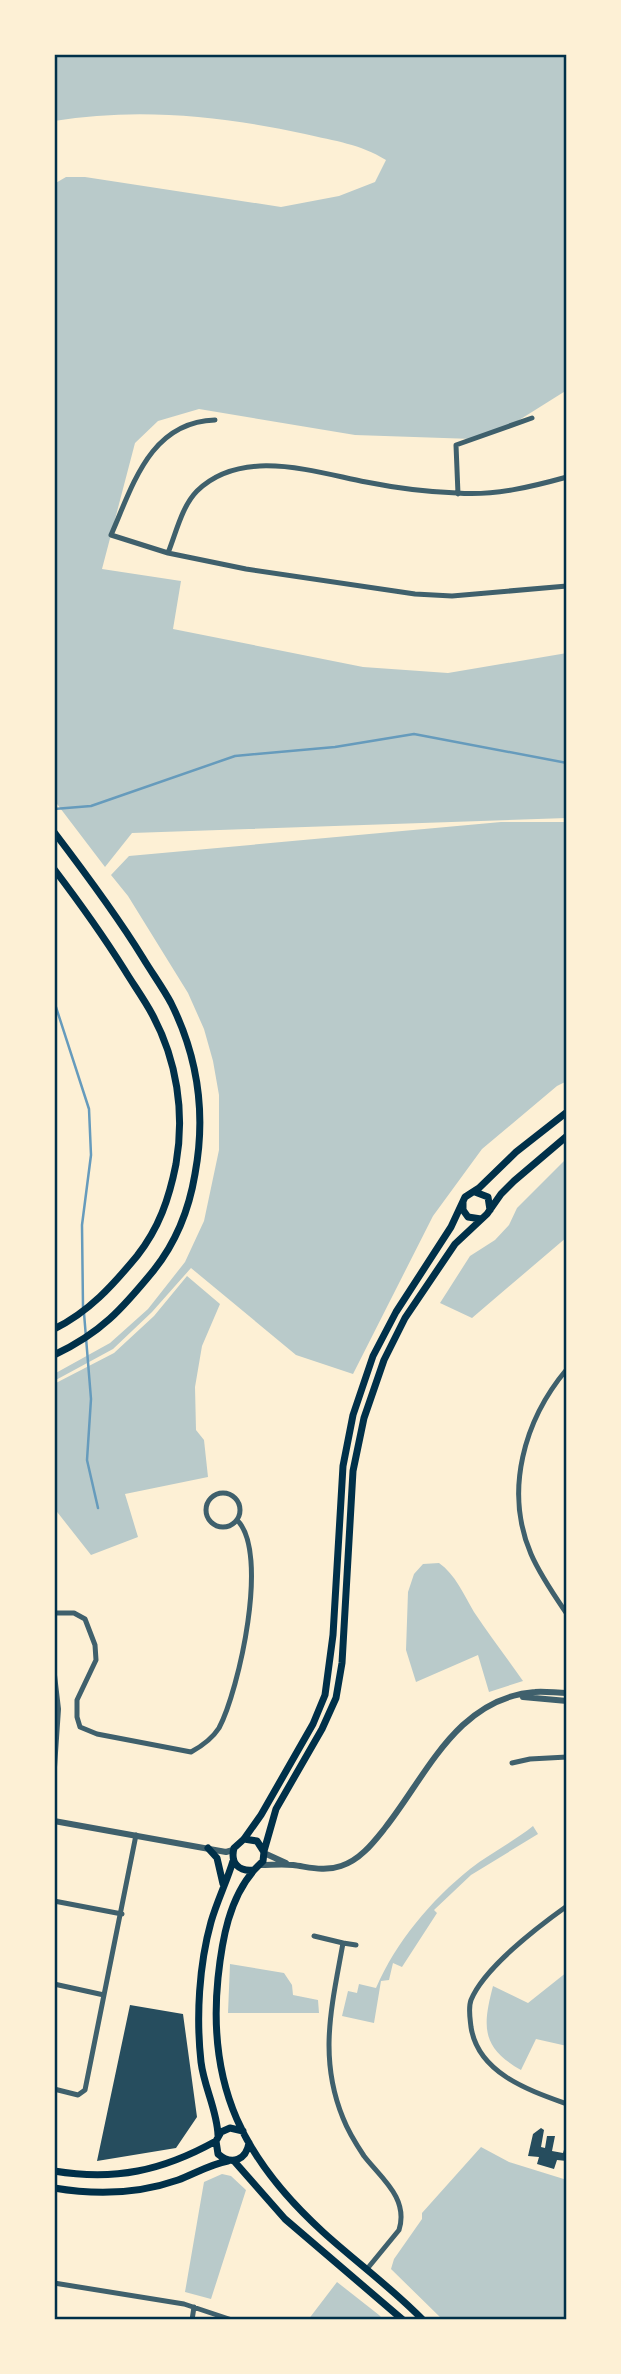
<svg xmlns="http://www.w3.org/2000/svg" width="621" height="2374" viewBox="0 0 621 2374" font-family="Inter,sans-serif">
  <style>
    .green { fill: #b9caca }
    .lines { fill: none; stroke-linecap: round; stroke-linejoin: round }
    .stream { stroke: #669bbc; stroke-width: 2.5 }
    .building { fill: #264d5e }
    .minor { stroke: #3f606c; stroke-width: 5 }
    .tertiary { stroke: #3f606c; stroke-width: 6 }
    .secondary { stroke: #003049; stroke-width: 7 }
    .neatline { fill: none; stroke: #003049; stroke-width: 2.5 }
  </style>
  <rect width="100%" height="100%" fill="#fdf0d5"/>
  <path class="green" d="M54,54H567V390L516,422L473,439L355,435L199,409L158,421L135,443L102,569L181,581L173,629L363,667L448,673L567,653V818L132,833L105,867L54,800V184L66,177H85L281,207L339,196L375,182L386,160C360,144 335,141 305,134C223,116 138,107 54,121Z
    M501,822H567V1081L557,1086L482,1149L433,1216L353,1374L296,1355L191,1268L152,1312L113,1349L54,1381V1374L110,1343L148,1309L185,1262L204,1221L219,1150V1095L213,1061L204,1029L188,993L128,896L111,875L129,856Z
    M567,1158V1237L472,1318L440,1303L470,1256L495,1240L509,1225L517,1208Z
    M187,1276L220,1304L202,1346L195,1387L196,1430L204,1440L208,1477L125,1494L138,1537L91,1555L54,1508V1384L114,1353L154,1316Z
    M439,1563C455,1574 464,1595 474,1612C490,1636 507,1658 523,1681L489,1692L478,1655L416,1682L406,1650L408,1592L414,1574L423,1564Z
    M533,1826L538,1834L471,1875L434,1910L437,1913L402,1967L393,1963L389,1980L381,1981L374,2023L342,2016L348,1991L357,1993L359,1984L376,1988C396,1942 431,1900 470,1869C490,1853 513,1842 533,1826Z
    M230,1964L284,1973L292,1985L293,1995L318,2000L319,2013H228Z
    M567,1972V2046L536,2039L521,2070C480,2047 483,2025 493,1986L528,2003Z
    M481,2147L509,2162L567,2180V2320H443L391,2269L394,2259L422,2219V2213Z
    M222,2174L231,2176L246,2190L211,2299L185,2292L204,2182Z
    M337,2282L379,2315L384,2320H308Z"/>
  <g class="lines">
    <path class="stream" d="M54,809L91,806L235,756L335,747L414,734L567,763
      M54,1001L89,1109L91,1155L82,1225L83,1307
      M84,1313L91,1399L87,1460L98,1508"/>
  </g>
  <path class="building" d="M130,2005L183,2014L197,2117L176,2148L97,2161Z
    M541,2128L544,2130L541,2147L545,2148L547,2136H555L552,2151L563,2153L567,2140V2161L557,2160L554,2169L537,2164L539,2157L528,2156L533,2134Z"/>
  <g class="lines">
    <path class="minor" d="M215,420C150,422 133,485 111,535L168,553L246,569L415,594L452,596L567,586
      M458,494L456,445L532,418
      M168,553C176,533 182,506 197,491C242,447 314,472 366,482C396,488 427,492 457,493C494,496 531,487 567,477
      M567,1369C524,1420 504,1491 531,1554C540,1575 554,1595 567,1614
      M206 1510a17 17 0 1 1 34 0a17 17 0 1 1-34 0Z
      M54,1613H74L85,1619L95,1645L96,1660L77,1700V1717L80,1727L97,1734L191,1752C202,1746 212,1739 219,1728C239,1690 270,1552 237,1520
      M512,1763L530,1759L567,1757
      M54,1901L122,1914
      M567,1906C539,1926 484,1968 471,2000C468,2008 470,2018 471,2027C478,2073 528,2090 567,2104
      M314,1936L343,1943C332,2005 318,2057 343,2118C348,2131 356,2144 364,2156C381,2178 409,2198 399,2230L367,2269
      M343,1943L356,1945
      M54,1984L104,1995
      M54,2089L78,2095L85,2090L136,1835
      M54,2283L184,2304L232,2320
      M192,2320L194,2307"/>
    <path class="tertiary" d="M54,1675L58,1709L54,1767
      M523,1697L567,1701
      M54,1821L226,1852L233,1850
      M264,1853L286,1863
      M261,1865C271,1865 282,1864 293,1865C309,1867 324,1872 341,1866C360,1860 373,1843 385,1828C427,1775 457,1698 535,1692C545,1691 556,1693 567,1693"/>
    <path class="secondary" d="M54,832C86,874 116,914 143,958C152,973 163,988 171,1003C198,1057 206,1115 195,1174C189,1210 177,1241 154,1270C122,1309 101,1333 54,1355
      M54,869C79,902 102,934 124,969C133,984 144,999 152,1014C177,1060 185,1113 176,1164C169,1199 159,1228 137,1256C113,1285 89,1312 54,1329
      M475,1192L488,1197L490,1210
      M463,1202V1210L468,1217L481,1219
      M244,1839L257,1841L264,1852L263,1861L254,1870C239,1872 230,1863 234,1848L244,1839L261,1815L313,1724L325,1695L333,1635L343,1466L353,1415L373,1356L396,1312L451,1227L465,1197L479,1188L516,1152L567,1112
      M208,1848L217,1858L223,1884
      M264,1851L276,1809L322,1729L336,1698L342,1663L353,1471L364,1418L384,1360L405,1318L455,1244L487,1214L501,1194L514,1181L567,1136
      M255,1869C229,1898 222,1940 218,1978C207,2087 244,2160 323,2232C356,2262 392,2288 423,2320
      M243,2131L230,2128L221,2132L216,2141L218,2154C232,2166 246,2160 249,2143
      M218,2135C217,2110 204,2087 201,2062C196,2017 199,1965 211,1922C217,1901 227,1881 233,1861
      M234,2161L285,2219L403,2320
      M54,2171C115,2181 162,2171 216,2141
      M54,2188C95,2195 138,2194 178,2180C194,2174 211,2164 228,2161"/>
  </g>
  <rect width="621" height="2374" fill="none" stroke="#fdf0d5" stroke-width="112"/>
  <rect x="56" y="56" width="509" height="2262" class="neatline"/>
</svg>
